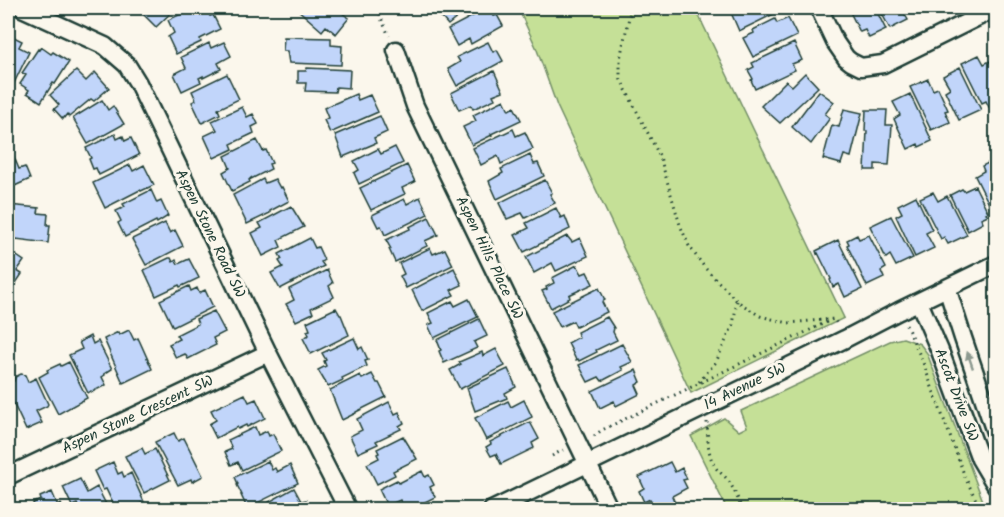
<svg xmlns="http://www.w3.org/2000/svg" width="1004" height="517" viewBox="0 0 1004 517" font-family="Kalam,sans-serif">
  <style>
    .green { fill: #c5e097; stroke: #728e66; stroke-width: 1.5 }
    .building { fill: #c1d5fa; stroke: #1f3d34; stroke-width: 1.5 }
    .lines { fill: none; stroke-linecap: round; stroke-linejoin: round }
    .minor-casing { stroke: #1f3d34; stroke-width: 21 }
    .path { stroke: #1f3d34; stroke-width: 3; stroke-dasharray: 1.5 4.5; stroke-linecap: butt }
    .minor { stroke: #fbf7ec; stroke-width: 16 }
    .oneway { fill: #8d9a90 }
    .labels { text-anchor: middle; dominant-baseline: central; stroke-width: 6; stroke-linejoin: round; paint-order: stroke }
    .street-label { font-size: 15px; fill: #1f3d34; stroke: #fbf7ec }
  </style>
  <rect width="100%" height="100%" fill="#fbf7ec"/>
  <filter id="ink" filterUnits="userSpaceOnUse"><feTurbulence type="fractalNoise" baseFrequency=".0167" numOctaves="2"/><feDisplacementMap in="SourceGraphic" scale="12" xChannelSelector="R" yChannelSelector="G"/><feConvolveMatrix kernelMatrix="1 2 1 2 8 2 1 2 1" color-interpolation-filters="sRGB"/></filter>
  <g filter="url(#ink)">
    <path class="green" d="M518,8H695L844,318L691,393L557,106L536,47Z
      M903,338L920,344L927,353L986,509H727L691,436L724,418L739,431L747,427L741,411L890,341Z"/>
    <path class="building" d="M139,8H176L156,27L142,13L143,12Z
      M194,8L196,11L206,8L210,16L213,15L220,29L200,39L201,42L176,54L168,37L174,33L168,20Z
      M296,8H335L349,18L336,34L326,26L322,31Z
      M439,8H469L448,25L435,10Z
      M488,8H489L494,16L497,15L503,26L471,44L469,39L457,46L448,29Z
      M729,8H780L782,10L739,31Z
      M848,8H875L886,30L869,38L865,30L860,32Z
      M879,8H907L909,11L904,13L908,20L890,29Z
      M788,18L797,36L753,57L743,38L754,33L753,30L775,19L777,23Z
      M8,34L22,41L19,47L29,52L14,83L8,80Z
      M284,37L331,38V45L342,46L341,65L289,63L287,51H283Z
      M224,42L231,56L218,63L221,69L203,78V76L199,78L201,82L182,91L174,74L186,68L181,57L209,43L211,48Z
      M488,42L493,52L497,50L503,61L457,86L448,69L460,62L457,57Z
      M794,43L802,60L792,64L795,70L755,89L751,80L753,79L748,70L754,67L752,63Z
      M41,47L51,54L53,52L69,62L55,84L53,83L41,102L27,93L29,90L20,84L26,75L22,73L38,49L39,50Z
      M979,55L984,64L990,61L996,75V104L989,107L986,101L982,103L962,63Z
      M960,67L981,110L959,120L945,91L950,88L943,76Z
      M307,68L350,70L349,88L336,87L335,92L305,91L306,83H298V71H306Z
      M76,71L86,81L95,72L109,88L94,101L91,99L69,117L67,114L63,119L54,109L59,105L50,95Z
      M494,71L503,91L493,95L495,99L473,109L471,105L459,110L451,93Z
      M805,73L818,87L780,123L761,106L786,81L792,86Z
      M227,74L239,99L218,109L220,114L202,123L192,102L196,100L192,91Z
      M928,79L933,90L938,88L948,110L945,111L950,122L931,130L910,87Z
      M819,91L834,102L825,114L830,118L811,144L792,127Z
      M356,94L358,100L370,95L378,112L330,133L324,120L328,118L324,108Z
      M910,94L932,141L919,147L918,144L908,149L894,119L900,115L893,102Z
      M102,100L108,110L113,106L124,124L88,144L73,118Z
      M504,100L509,110L514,107L521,120L491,134L492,135L472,145L463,127L476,121L473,115Z
      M242,107L247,117L253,114L258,124L252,127L254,133L231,144L233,149L214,158L204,136L217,130L212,121Z
      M844,109L862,113L851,157L844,155L841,164L823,159L832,125L839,127Z
      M866,110H887L886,125H892L889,165L875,164V170H865L867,131H865Z
      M380,116L387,132L374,138L376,143L343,157L335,135Z
      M513,129L516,136L525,132L533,149L501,164L498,156L481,165L473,148Z
      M115,134L117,139L123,136L125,141L131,138L139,155L99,175L96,168L93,169L89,159L91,158L86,148Z
      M257,140L263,151L266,150L272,163L269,164L271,169L251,179V178L249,180L250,182L232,191L223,172L230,168L225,156Z
      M395,147L403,163L359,184L354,173L359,170L354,161L378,149L381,154Z
      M530,155L534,164L538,163L544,176L497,199L489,181L503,173L501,169Z
      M14,157L19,169L25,167L30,179L8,189V160Z
      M994,160L996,165V206L995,203L990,206L975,176L984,171L982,166Z
      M130,165L133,171L144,165L154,185L141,191L140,190L105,208L93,183Z
      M407,165L415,182L402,188L405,194L371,210L360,188Z
      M263,179L265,183L275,179L280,188L282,187L289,201L270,211V213L247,224L233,195Z
      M545,180L552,193L550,194L555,203L525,218L522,213L507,219L499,203Z
      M975,186L988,212L986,213L988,215L981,218L983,223L968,231L950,195L962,189L964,191Z
      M151,190L157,203L161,201L168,216L157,223L156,221L125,237L118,223L121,221L116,211L125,207L123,204Z
      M933,192L938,201L947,196L967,235L948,244L944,237L941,239L920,198Z
      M916,196L932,230L926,233L934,248L915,257L896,216L902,213L898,205Z
      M420,197L428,214L385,235L381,226L378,227L372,215L404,199L407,204Z
      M8,205L39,208L38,213L48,214L47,225H50L48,243L16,239L15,241L8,240Z
      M291,206L304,227L278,240L281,247L263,256L252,233L262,228L259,223Z
      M556,208L561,218L565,216L570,229L524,252L515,235L529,228L526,223Z
      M891,216L913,258L896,266L890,255L886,258L870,226Z
      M429,217L438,235L425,241L427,246L395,262L389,249H391L386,240L410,229L409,227Z
      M165,223L170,233L175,230L183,246L146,265L132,239Z
      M857,235L859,239L869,235L886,268L881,271L884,278L867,286L847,245L849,244L847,240Z
      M567,236L572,242L580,238L588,256L556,271L552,263L534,273L526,257Z
      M310,238L315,248L318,247L324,260L321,262L324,266L280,289L271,273L283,267L279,261L282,259L279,254Z
      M838,240L862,289L845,297L839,284L833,287L830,280L831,279L818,253L817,254L816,251Z
      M430,248L433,254L445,249L453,265L406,288L400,276L404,274L399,263Z
      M8,250L24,261L17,271L22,274L12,289L8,286Z
      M169,258H171L173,262L176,260L178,264L189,259L199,278L180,287L179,285L156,296L144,270Z
      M577,265L582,274L587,272L593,284L569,295L570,298L551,308L542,291L547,289L546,287L554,283L552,278Z
      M454,268L462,285L451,290L454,295L422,311L412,290Z
      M327,270L333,283L329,286L334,297L311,308L313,313L296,321L286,304L294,300L289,289Z
      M189,286L191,291L197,288L199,293L205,290L213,307L173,327L160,300Z
      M599,288L605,300L602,302L607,312L576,327L573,321L560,327L552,311Z
      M469,299L478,317L434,338L428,325L433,323L428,313L452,301L455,306Z
      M336,308L340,315H341L349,335L311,354L303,338L309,335L307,331L310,330L307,322Z
      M214,311L225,332L213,338L216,345L188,359L185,354L176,358L169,344L179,339L176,335L198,324L196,319Z
      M607,317L614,328L613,332L617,340L596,350L597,352L579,361L578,359L576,360L568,343L579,337L577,332Z
      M479,319L487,336L474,342L477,348L444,363L439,351L441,350L437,340Z
      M129,330L134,340L138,338L140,342L152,369L123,383L104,339L118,332L119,335Z
      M90,336L93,344L98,341L112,369L104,374L105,375L102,377L106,385L92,392L91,391L88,393L69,355L82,349L79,342Z
      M354,338L359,349L362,347L368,360L365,361L367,366L342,378L343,380L328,387L318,370L326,366L324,361L326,360L322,353Z
      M622,344L632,362L621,367L623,370L602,381L599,377L588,382L579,365Z
      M496,349L505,366L460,389L450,370L461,364L459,362L482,352L483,356Z
      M69,362L87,398L58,414L39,377L48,372L47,370L60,364L61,366Z
      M508,369L516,387L505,393L507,398L475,411L467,388Z
      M636,370L641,382L636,385L640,394L616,406L614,401L600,408L592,391Z
      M21,374L25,375L28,382L36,378L48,404L47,406L36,411L42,423L26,430L8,392V384L14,381L15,377Z
      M372,374L377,383H379L386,397L356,412V413L342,420L330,390L360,375L362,379Z
      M245,394L249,402L256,399L265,418L247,427L246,425L238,429L237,427L216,438L209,424L216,420L211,410Z
      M524,400L532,417L486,440L475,418L508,401L511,407Z
      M389,402L395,414L399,412L404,423L399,426L401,429L376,441L378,444L358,453L350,436L362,430L357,419Z
      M530,422L539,439L532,443L534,448L501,464L496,454L491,456L486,447L491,444L490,442Z
      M255,427L258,435L267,431L269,436L273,434L281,451L242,470L238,462L231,465L225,452L232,449L228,440Z
      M174,433L178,441L184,438L203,476L192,482L191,479L178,485L155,442Z
      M403,436L417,459L393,471L395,475L377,484L367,464L379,458L377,454L379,453L377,449Z
      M142,448L145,454L155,449L170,480L144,493L125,456Z
      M268,461L272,470L275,468L277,472L290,465L298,483L247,508L241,495H242L237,485L238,484L235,477Z
      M113,462L118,474L122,472L124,477L131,473L144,502L133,507L134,510H116L106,489L103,490L94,471Z
      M670,462L675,472L682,468L687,479L683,480L687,488L672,496L678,510H655L650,499L644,502L639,491L644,488L639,477Z
      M422,471L425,477L429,475L434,485L430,487L435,497L409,510H405L400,500L387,506L379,489L397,480L399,483Z
      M80,479L87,493L97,487L109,510H80L77,504L72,506L63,487Z
      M294,488L301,501L306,500L311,510H262L271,505L269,502Z
      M52,492L58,506L61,504L64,510H35L33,503L41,500L40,497Z"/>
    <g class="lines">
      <g class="minor-casing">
        <path id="minor" d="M22,8L105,46L127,65L138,83L268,353L348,510
          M819,8L835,42L846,58L851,62L861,67L883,64L996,8
          M396,50L415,106L610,510
          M947,288L963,338L996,435
          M919,302L940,351L980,459L996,486
          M8,476L268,353
          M492,510L845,339L899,311L996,264"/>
      </g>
      <path class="path" d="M378,8L381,18L389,36
        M631,8L620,59V78L660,157L680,225L689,246L705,268L737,301L760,316L788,323L834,319L837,324
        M906,325L922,360L965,477L981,510
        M699,382L716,362L733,325L737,301
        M707,422C708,437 707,452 714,465C717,471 723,474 727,479C734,488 738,499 742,510
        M594,436L602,430L833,319
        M552,456L563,450"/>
      <use href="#minor" class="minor"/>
    </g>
    <defs><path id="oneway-solid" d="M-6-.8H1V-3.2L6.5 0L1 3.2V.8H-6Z" transform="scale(1.5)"/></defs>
    <use class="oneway" href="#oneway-solid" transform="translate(970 360) rotate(-109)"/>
  </g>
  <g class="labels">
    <g class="street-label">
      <text transform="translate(210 234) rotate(64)">Aspen Stone Road SW</text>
      <text transform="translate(489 258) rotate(64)">Aspen Hills Place SW</text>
      <text transform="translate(745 387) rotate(-26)">14 Avenue SW</text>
      <text transform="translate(956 395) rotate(69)">Ascot Drive SW</text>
      <text transform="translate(138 415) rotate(-25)">Aspen Stone Crescent SW</text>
    </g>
  </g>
  <rect width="1004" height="517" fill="none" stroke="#fbf7ec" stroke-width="30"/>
  <rect x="15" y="15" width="974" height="487" fill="none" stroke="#1f3d34" stroke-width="2" filter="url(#ink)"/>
</svg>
